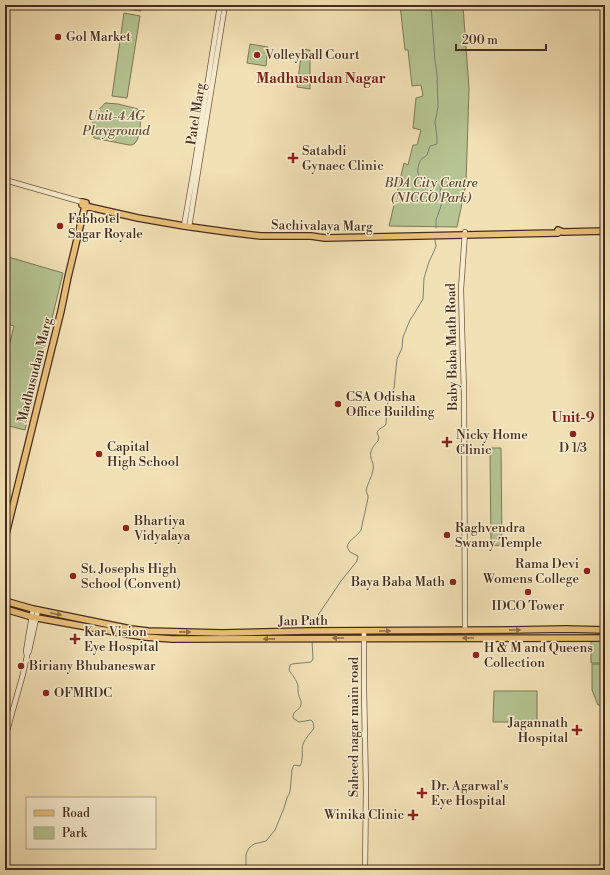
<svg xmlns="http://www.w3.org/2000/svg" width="610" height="875" viewBox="0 0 610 875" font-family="'Libre Bodoni',serif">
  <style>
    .green { fill: #b5c492; stroke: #7e7858 }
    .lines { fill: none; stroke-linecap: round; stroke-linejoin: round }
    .stream { stroke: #798376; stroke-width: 1 }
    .minor-casing { stroke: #715944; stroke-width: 6 }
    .major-casing { stroke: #462c1e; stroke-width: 8 }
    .minor { stroke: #f7eccf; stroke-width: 4.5 }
    .major { stroke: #e9c07a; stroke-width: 5.5 }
    .oneway { fill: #8f6f47 }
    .poi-dot { fill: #8f2418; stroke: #f7eccf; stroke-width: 1.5 }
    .labels { text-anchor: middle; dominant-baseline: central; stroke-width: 3; stroke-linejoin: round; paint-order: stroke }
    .poi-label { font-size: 13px; fill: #462c1e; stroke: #f7eccf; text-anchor: start }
    .street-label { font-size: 13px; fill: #462c1e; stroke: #f7eccf }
    .park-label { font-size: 13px; font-style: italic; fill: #5c4a35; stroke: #f7eccf }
    .neighbourhood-label { font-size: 14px; font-weight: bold; fill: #7a1f14; stroke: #f7eccf }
  </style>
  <rect width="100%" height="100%" fill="#f2e1b5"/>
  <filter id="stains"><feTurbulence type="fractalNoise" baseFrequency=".005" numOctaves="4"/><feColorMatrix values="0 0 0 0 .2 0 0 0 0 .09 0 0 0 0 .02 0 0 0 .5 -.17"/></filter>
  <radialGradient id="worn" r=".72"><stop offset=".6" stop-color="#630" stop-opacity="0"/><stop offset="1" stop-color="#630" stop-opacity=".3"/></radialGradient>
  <path class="green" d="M124,5H142L141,11L124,9Z
    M400,5L463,6L469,88L466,184L457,227L389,226L404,163L408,165L413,145H417L421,130L413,128L416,98L423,96L421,85L412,86L408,50H405Z
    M124,13L140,16L127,98L112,96Z
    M250,44L268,47L266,66L247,63Z
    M302,49L310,50V89L297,87Z
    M105,103L118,104L138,109C142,116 141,137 135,143C133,145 132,145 129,145L94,138C91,130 92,117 98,110C100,108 103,106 105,103Z
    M5,256L63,273L25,430L5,425V363L14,326L5,323Z
    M490,448H501L502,545L491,546Z
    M605,638V663H591V639Z
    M592,664H605V706L598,705L592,690Z
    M494,691H537V722H493Z"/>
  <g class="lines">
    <path class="stream" d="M431,5L435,61L437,74L438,107L435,122L437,138V144L430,146C429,149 428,152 427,155C424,158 421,158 420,161C417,168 416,178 424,180C431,182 433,183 439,181L440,183L441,206L436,220V228
      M312,629V626L314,621L341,581L357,561L358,556L350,552L347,547C349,539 357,537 361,530L368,498V496L366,491C367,484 372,477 373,470C374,464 372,462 371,458C369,451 374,445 378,441L379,437L377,433C378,428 384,428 386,424L387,405L394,388L397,359L402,348L403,337L410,320L414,314L423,299L424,278L429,262L435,249L436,246L435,240
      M246,870V854L249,848L254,844L266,841L275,830L284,808L287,798L290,792L292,770L293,767L294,765L300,766C304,759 301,751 303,744C305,738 311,733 314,728L313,722L311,720L299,722L293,718C293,709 299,712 301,705C302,702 300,699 299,696C298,693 298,690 298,686C297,680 292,675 289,670L290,665L292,664L311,662L313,659L312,640"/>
    <g class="minor-casing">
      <path id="minor" d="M5,180L82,202
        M184,226L194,169L220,5
        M189,227L225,5
        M465,232L461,289L462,329L464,391L465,631
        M364,631V690L366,790L365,870
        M27,655L29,651L38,610
        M5,738L23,674L27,656L26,651L33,609"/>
    </g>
    <g class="major-casing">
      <path id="major" d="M82,202L86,203L85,206L82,205Z
        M558,230L563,232L605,231
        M5,538L61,311L68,277L85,206L138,218L184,226L227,232L261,236H311L325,238L558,233L560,231
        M5,601L33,609L131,629L148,631L222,633L308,631L510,630L566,629L605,630
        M5,609L32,617L120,633L145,637L172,639L605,638"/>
    </g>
    <use href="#minor" class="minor"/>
    <use href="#major" class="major"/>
  </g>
  <defs><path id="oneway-solid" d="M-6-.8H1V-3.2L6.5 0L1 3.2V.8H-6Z"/></defs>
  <g class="oneway">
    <use href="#oneway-solid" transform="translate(56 614) rotate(12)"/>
    <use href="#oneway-solid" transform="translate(515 630) rotate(-1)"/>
    <use href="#oneway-solid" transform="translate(385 631)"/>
    <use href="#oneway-solid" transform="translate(185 632) rotate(1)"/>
    <use href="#oneway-solid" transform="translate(338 638) rotate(180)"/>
    <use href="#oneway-solid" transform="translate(468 638) rotate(-180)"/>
    <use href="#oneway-solid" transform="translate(269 639) rotate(179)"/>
  </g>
  <g class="poi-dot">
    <circle cx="58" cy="37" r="4"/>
    <circle cx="257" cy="55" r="4"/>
    <path d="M291 152h4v4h4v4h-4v4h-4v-4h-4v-4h4z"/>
    <circle cx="60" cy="226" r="4"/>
    <circle cx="338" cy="404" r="4"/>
    <circle cx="573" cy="434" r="4"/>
    <path d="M445 436h4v4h4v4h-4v4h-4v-4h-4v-4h4z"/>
    <circle cx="99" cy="454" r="4"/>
    <circle cx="126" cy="528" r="4"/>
    <circle cx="447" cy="535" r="4"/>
    <circle cx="587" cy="571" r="4"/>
    <circle cx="73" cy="576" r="4"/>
    <circle cx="453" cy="582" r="4"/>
    <circle cx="528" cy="592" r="4"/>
    <path d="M73 633h4v4h4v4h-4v4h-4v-4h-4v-4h4z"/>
    <circle cx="476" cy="655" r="4"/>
    <circle cx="21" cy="666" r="4"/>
    <circle cx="46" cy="693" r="4"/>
    <path d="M575 724h4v4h4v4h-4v4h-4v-4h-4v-4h4z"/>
    <path d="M420 787h4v4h4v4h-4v4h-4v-4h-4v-4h4z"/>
    <path d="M411 809h4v4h4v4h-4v4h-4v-4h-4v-4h4z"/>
  </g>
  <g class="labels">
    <g class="poi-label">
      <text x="66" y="37">Gol Market</text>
      <text x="265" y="55">Volleyball Court</text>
      <text x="302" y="151">Satabdi<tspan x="302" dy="15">Gynaec Clinic</tspan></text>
      <text x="68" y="219">Fabhotel<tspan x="68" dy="15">Sagar Royale</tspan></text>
      <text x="346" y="397">CSA Odisha<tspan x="346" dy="15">Office Building</tspan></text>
      <text x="456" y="435">Nicky Home<tspan x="456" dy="15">Clinic</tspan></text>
      <text x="107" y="447">Capital<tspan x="107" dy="15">High School</tspan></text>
      <text x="573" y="448" text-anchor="middle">D 1/3</text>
      <text x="134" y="521">Bhartiya<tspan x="134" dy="15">Vidyalaya</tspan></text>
      <text x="455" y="528">Raghvendra<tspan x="455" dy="15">Swamy Temple</tspan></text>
      <text x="579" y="564" text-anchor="end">Rama Devi<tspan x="579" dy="15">Womens College</tspan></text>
      <text x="81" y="569">St. Josephs High<tspan x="81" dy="15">School (Convent)</tspan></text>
      <text x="445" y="582" text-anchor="end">Baya Baba Math</text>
      <text x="528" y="606" text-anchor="middle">IDCO Tower</text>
      <text x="84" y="632">Kar Vision<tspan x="84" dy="15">Eye Hospital</tspan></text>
      <text x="484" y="648">H &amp; M and Queens<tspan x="484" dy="15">Collection</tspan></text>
      <text x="29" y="666">Biriany Bhubaneswar</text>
      <text x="54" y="693">OFMRDC</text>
      <text x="568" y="723" text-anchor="end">Jagannath<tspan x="568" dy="15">Hospital</tspan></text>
      <text x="431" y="786">Dr. Agarwal's<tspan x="431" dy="15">Eye Hospital</tspan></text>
      <text x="404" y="815" text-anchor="end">Winika Clinic</text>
    </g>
    <g class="street-label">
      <text transform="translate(196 114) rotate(-81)">Patel Marg</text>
      <text transform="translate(322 226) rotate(1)">Sachivalaya Marg</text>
      <text transform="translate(452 347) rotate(-91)">Baby Baba Math Road</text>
      <text transform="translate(35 370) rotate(-76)">Madhusudan Marg</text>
      <text transform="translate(303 621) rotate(-1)">Jan Path</text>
      <text transform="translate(354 727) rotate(-90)">Saheed nagar main road</text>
    </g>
    <g class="park-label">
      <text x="116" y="116">Unit-4 AG<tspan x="116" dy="15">Playground</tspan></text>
      <text x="431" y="183">BDA City Centre<tspan x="431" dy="15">(NICCO Park)</tspan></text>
    </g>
    <g class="neighbourhood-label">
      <text x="321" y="79">Madhusudan Nagar</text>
      <text x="573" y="418">Unit-9</text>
    </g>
  </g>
  <rect width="610" height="875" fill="none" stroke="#f2e1b5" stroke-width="20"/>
  <rect x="6" y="6" width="598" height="863" fill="none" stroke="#462c1e" stroke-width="2"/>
  <rect x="10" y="10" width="590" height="855" fill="none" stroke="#462c1e"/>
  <rect x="26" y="797" width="130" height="52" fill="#f7eccf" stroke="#b09f88"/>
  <rect x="34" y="810" width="20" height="6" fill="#e9c07a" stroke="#b09f88"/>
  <text x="62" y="817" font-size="12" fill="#462c1e">Road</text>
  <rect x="34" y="827" width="20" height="12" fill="#b5c492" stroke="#b09f88"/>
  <text x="62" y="837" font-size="12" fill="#462c1e">Park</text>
  <path d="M456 44v6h90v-6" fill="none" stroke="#462c1e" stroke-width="2"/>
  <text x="462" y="44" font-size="12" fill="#462c1e" stroke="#f7eccf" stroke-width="3" paint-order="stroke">200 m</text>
  <rect width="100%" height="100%" filter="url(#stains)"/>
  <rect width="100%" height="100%" fill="url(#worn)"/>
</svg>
